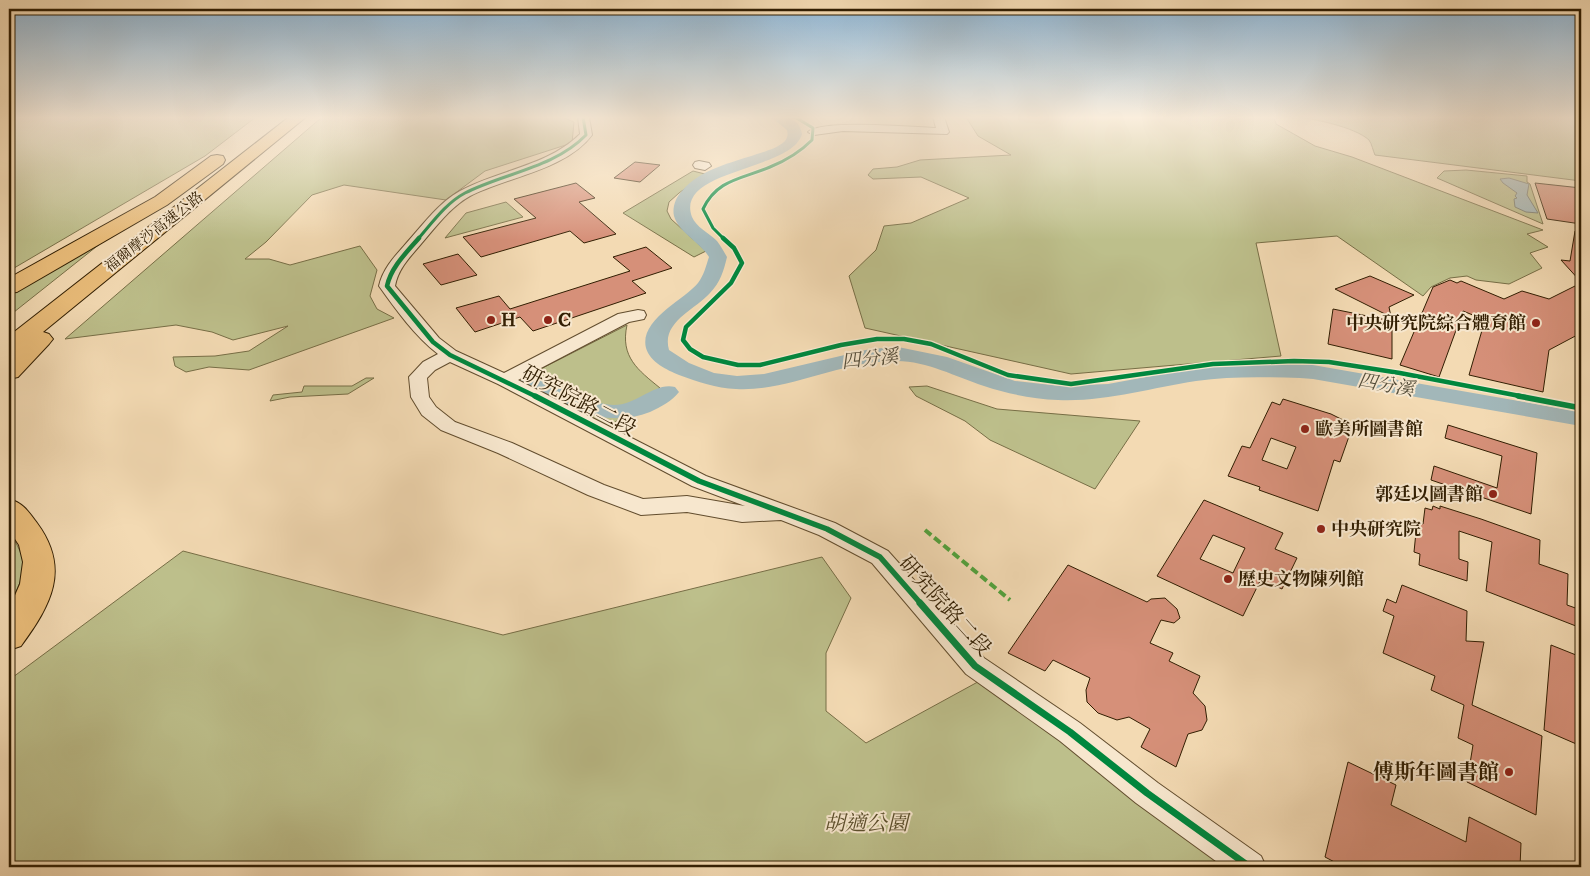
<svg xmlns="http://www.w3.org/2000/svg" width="1590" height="876" viewBox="0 0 1590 876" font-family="'IM FELL Double Pica','Noto Serif TC',serif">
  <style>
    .green { fill: #bdbf8b; stroke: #776e46 }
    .water { fill: #a2b7b9; stroke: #757a70 }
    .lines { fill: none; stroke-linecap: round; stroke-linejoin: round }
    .river { fill: #a2b7b9; fill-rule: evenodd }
    .building { fill: #d69079; stroke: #311e02; fill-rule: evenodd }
    .minor-casing { stroke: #624d2e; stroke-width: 2 }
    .highway-casing { stroke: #311e02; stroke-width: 2 }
    .minor { fill: #f7e7ce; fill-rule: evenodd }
    .highway { fill: #eabd7a; fill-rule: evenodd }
    .quiet { stroke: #52a23d; stroke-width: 4; stroke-dasharray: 8 4; stroke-linecap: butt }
    .cycleway-far3-casing { stroke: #f7e7ce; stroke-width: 5 }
    .cycleway-far2-casing { stroke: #f7e7ce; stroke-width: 7 }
    .cycleway-far1-casing { stroke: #f7e7ce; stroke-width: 9 }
    .cycleway-casing { stroke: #f7e7ce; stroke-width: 10 }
    .cycleway-far3 { stroke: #00873e; stroke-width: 3 }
    .cycleway-far2 { stroke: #00873e; stroke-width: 4.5 }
    .cycleway-far1 { stroke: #00873e; stroke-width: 5.5 }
    .cycleway { stroke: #00873e; stroke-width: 7 }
    .poi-dot { fill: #8f2418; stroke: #f7e7ce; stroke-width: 2 }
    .labels { text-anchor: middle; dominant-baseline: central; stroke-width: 4; stroke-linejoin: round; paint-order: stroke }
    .far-street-label { font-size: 15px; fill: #311e02; stroke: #f7e7ce }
    .poi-label { font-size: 18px; font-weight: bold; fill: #311e02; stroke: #f7e7ce; text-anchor: start }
    .water-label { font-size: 19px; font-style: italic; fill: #534c39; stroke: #f7e7ce }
    .near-street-label { font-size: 21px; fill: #311e02; stroke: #f7e7ce }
    .near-poi-label { font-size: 21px; font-weight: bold; fill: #311e02; stroke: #f7e7ce; text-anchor: end }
    .near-park-label { font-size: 21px; font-style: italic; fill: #5b4e2b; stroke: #f7e7ce }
  </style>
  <rect width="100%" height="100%" fill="#f3dab3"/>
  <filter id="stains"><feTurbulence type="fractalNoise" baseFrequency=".004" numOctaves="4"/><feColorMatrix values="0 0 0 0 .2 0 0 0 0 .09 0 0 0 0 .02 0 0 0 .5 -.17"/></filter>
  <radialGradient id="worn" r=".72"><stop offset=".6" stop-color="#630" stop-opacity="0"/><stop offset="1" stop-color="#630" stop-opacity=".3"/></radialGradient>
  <path class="green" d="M9,117H256L205,156L9,271Z
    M322,117H562L574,122L572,143L485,171L446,200L344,185L312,195L266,242L245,259H269L290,265L360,246L377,270L370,296L377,309L394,318L249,370L209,367L186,372L175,366L173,357L215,356L249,351L288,326L233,340L212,332L176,325L65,339Z
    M966,117H1274L1276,124L1315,146L1352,157L1543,230L1527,234L1548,247L1530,253L1542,268L1509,284L1476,280L1467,276L1450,278L1431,287L1423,296L1337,236L1256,243L1281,356L1071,374L865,328L849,276L876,250L884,226L911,223L969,198L921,177L873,179L868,175L873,169L897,167L920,160L1011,155L978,136Z
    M1294,117H1581V181L1375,155C1373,151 1372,144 1369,140C1355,127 1312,118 1294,117Z
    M1466,170L1527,176V182L1530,184L1543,224L1437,178L1444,171Z
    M693,171L705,174L679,193L669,202L667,211L671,219L706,251L694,257L623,213Z
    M506,202L523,217L445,238L466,213Z
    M101,243L9,316V295Z
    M627,325C620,357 638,370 660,388L606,429L517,381Z
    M366,378H374L348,394L290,397L270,401L273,395L302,392L304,386H352Z
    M927,386L997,409L1140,421L1095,489L990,440L965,421L916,396L909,387Z
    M9,529L22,555L24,573L15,594L9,570Z
    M183,551L503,635L822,557L851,598L826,653V711L866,743L985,678L1148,809L1234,867H9V680Z"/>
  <path class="water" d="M1509,178L1529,184L1527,195L1538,213L1526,212L1515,207L1514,199L1517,198L1515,196L1517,193L1503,183L1500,179Z"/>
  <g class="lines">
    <path class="river" d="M771,117C786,117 799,117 802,134C792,171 674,169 692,217C696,227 709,233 717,241C721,246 724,252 727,257C724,270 720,283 710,293C695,310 661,322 669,350L689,363L714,373L737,376L764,374L870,349L898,347L947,357L1015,381L1060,386L1108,384L1206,366L1260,364L1313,365L1581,412V426L1313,379L1300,378C1265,377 1230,376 1196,381C1150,388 1106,402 1058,400C1033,399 1008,394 984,386C956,377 927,361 897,361C841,360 790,392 736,389C716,388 698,382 679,375C667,370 650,362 646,348C639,320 684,300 698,283C704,275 706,266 709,257C700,242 679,233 674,216C672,207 676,197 682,191C700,169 731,163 757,154C766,151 778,148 785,141C788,137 788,134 787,130Z
      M526,372C555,379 583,404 614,405C638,405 654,382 675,387L679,392C672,401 661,407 650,412C604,431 560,403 518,384L515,379L518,374Z"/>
  </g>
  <path class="building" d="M635,162L660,165L640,182L614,178Z
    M576,183L595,198L579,202L616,234L584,243L570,231L481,257L463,237L536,218L514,199Z
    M1535,183L1581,188V224L1547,219Z
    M1575,231H1581V282L1561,260L1570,261Z
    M646,247L672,268L632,281L646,293L533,331L520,317L475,332L456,308L499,296L510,309L630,271L613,257Z
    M458,254L477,275L441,285L423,264Z
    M1370,276L1414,295L1389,307L1391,317L1335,289Z
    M1450,280L1457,283L1461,281L1504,299L1522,291L1549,299L1581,283V333L1549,350L1543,392L1469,375L1485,320L1463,311L1439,377L1400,365L1433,287Z
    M1333,309L1392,321V359L1328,344Z
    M1283,399L1331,414L1353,425L1340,462L1334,460L1318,511L1259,490L1260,487L1228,476L1242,446L1250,448L1272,402L1280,405ZM1271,438L1296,447L1287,469L1262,460Z
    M1448,425L1537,453L1531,514L1431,480L1434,466L1497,488L1502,456L1445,438Z
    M1204,500L1283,533L1275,549L1297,558L1282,589L1261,579L1243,616L1157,576ZM1213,535L1245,548L1233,573L1200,559Z
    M1433,506L1440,509V506L1481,519L1540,540L1539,564L1568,574L1567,605L1581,610V628L1486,591L1492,542L1459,531V559L1468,562L1467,581L1419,565L1420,554L1414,552L1417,522L1423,524L1425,508L1432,510Z
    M1068,565L1147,602L1151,599L1165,598L1177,609L1180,618L1174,623L1161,620L1150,643L1173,653L1169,661L1200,676L1193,693L1205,706L1207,720L1202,730L1188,734L1176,767L1141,747L1150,729L1129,717L1117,720L1098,713L1087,702L1086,690L1090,678L1053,660L1045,671L1008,653Z
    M1402,585L1467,611L1466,641L1484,642L1472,705L1542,736L1536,815L1467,782L1473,745L1458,738L1464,705L1431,690L1435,676L1383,653L1394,616L1383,611L1387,599L1396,603Z
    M1551,645L1581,657V746L1544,730Z
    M1348,762L1396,785L1391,805L1466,842L1469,817L1521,843L1520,867H1344L1325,857Z"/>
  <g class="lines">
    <g class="minor-casing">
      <path id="minor" d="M578,117H589L592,135C566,170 507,177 470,196C450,207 435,228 421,244C410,257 398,269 395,286L439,338L456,351L504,373L618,314L638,310L644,311L646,315L644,319L629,322L518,380L706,476L835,523L888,551L984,658L1080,723L1158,783L1261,856L1266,867H1224L1136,803L1060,741L966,674L872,563L819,535L781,520L742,522L687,512L641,515L588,495L498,453L441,430L422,415L411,397L409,377L423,362L438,354C415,336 396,310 379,286C383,267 398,253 410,239C425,222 440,202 460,191C498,170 548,166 580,134ZM450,362L498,384L692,486L745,506L687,496L643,499L604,485L512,443L455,422L436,407L429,397L427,378L435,370Z
        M933,117H944L949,132L947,134L843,131L814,135L808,132C821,119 914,127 936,128Z
        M699,161L709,163L711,166L705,170L695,168L693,165L695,162Z"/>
    </g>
    <g class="highway-casing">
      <path id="highway" d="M289,117H306L43,332L49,334L53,339L49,344L18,377L9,379V358L12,354L9,355V336Z
        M217,155L223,156L225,160L223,164L167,205L17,292L9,293V278L155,197L211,156Z
        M9,499C23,503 28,511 37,523C71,569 51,605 21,646L9,650V609L20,584L23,562L19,545L9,530Z"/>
    </g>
    <use href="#minor" class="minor"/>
    <use href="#highway" class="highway"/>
    <path class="quiet" d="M925,530L1010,600"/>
    <g class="cycleway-far3-casing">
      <path id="cycleway-far3" d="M418,239C432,223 446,203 465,193C504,173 554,168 586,135L583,117
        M724,239L713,228L703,209C717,179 742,179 770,167C785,161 800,152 812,140L813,128L795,117"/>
    </g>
    <g class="cycleway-far2-casing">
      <path id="cycleway-far2" d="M419,238C407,252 391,267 387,286L433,342L450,355L537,397
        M723,238L734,248L742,263L731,283L686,327L683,340L690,349L703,357L738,365H760L841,345L877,339H904L931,344L1008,375L1071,384L1213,364L1294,361L1329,362L1400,373L1525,397"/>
    </g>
    <g class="cycleway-far1-casing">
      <path id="cycleway-far1" d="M535,396L699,481L827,529L880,557L922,605
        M1518,396L1581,408"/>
    </g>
    <g class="cycleway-casing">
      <path id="cycleway" d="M920,603L975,666L1070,732L1147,793L1250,867"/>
    </g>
    <use href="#cycleway-far3" class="cycleway-far3"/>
    <use href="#cycleway-far2" class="cycleway-far2"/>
    <use href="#cycleway-far1" class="cycleway-far1"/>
    <use href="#cycleway" class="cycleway"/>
  </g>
  <linearGradient id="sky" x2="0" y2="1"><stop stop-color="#8cb5d5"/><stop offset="0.49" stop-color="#faeedd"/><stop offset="1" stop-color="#faeedd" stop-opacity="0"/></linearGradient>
  <rect width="1590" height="240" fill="url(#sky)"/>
  <g class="poi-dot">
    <circle cx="491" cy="320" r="5"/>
    <circle cx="548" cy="320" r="5"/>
    <circle cx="1536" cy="323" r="5"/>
    <circle cx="1305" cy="429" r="5"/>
    <circle cx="1493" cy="494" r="5"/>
    <circle cx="1321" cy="529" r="5"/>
    <circle cx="1228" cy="579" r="5"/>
    <circle cx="1509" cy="772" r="5"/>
  </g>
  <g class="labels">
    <g class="far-street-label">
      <text transform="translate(154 232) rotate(-38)">福爾摩沙高速公路</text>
    </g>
    <g class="poi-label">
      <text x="501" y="320">H</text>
      <text x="558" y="320">C</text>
      <text x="1526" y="323" text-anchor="end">中央研究院綜合體育館</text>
      <text x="1315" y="429">歐美所圖書館</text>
      <text x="1483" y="494" text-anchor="end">郭廷以圖書館</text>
      <text x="1331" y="529">中央研究院</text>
      <text x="1238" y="579">歷史文物陳列館</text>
    </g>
    <g class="water-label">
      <text transform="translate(870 359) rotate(-6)">四分溪</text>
      <text transform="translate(1386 385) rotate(10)">四分溪</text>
    </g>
    <g class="near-street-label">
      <text transform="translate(579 401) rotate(28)">研究院路二段</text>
      <text transform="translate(945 606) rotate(48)">研究院路二段</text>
    </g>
    <g class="near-poi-label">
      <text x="1499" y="772">傅斯年圖書館</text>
    </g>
    <g class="near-park-label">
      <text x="866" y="823">胡適公園</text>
    </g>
  </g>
  <rect width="1590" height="876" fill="none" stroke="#f3dab3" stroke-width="30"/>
  <rect x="10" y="10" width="1570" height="856" fill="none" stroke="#311e02" stroke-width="2.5"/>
  <rect x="15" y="15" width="1560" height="846" fill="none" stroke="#311e02"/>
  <rect width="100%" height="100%" filter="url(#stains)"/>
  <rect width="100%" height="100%" fill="url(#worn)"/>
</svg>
